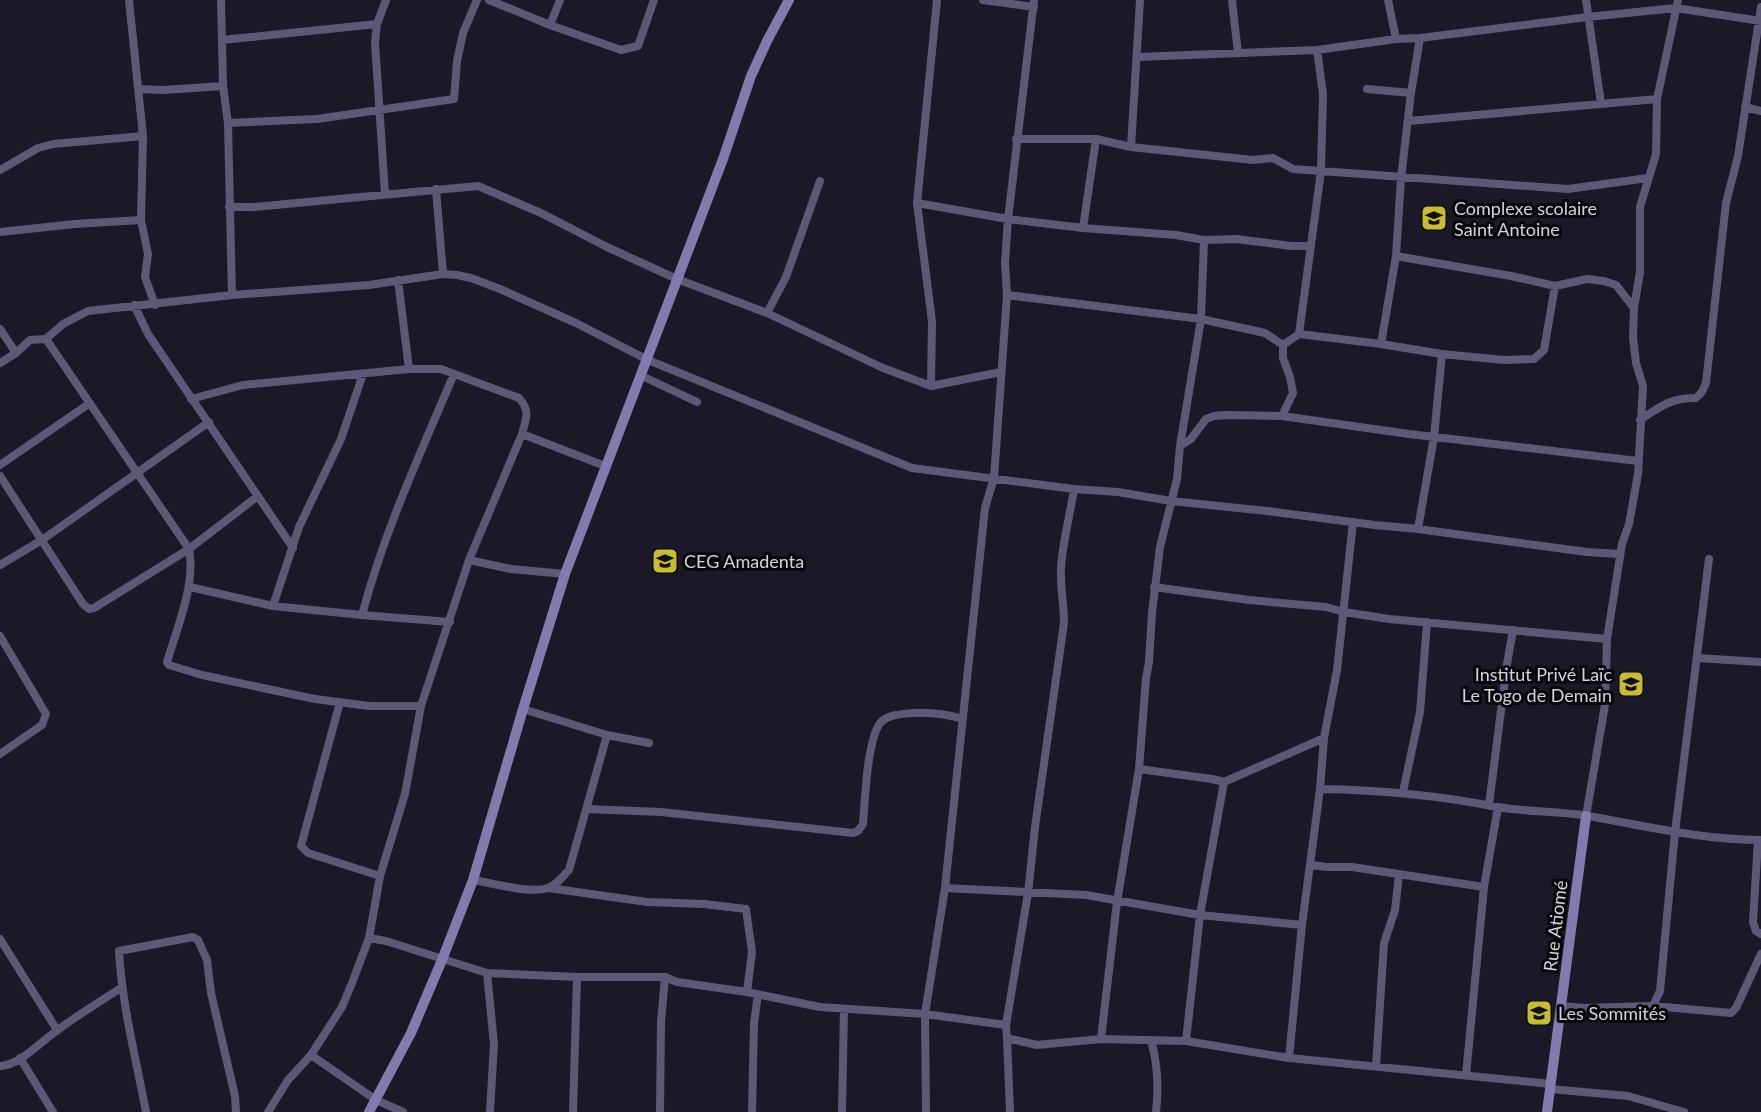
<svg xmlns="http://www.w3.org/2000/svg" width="1761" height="1112" viewBox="0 0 1761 1112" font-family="Lato,sans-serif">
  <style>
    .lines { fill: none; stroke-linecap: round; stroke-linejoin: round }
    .street { stroke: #5c5977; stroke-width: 8 }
    .secondary { stroke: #817cad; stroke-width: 10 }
    .labels { text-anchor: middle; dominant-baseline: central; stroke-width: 6; stroke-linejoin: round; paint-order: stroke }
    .poi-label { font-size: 18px; fill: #d4d3de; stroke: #06060b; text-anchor: start }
    .street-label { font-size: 18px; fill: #d4d3de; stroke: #06060b }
  </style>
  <rect width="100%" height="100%" fill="#1b1928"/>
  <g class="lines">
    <path class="street" d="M129,0L143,136L141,220L148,254L145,277L155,305
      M221,0L223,86L228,123L232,295
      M489,0L550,25L621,50L638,46L654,0
      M983,0L1034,7
      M1232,0L1238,53
      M1388,0L1396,39
      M1586,0L1601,103
      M550,25L560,0
      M222,40L377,24
      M1138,57L1317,50L1396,39L1420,38L1588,17L1676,8L1761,21
      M138,89L163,90L223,86
      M1367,89L1411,93
      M1745,107L1761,111
      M1409,121L1657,99
      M228,123L317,119L454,99L457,61L463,33L477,0
      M1016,139H1096L1131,147L1253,160L1273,158L1293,169L1321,171L1323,94L1317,50
      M1131,147L1140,0
      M0,170L38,148L53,144L143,136
      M436,189L443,274
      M385,194L375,42L377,24L386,0
      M917,203L1008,219L1083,228L1176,235L1204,240L1236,239L1291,246H1310
      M229,207H254L478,186L541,213L609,248L677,279L767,313L883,368L931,386L1001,372
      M1083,228L1096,139
      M0,232L75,224L141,220
      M1396,256L1511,276L1555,286L1587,279L1604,281L1616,285L1634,308
      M398,280L409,369
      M1007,295L1201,319L1265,333L1283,345
      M134,305L148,334L293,548
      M767,313L786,277L820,181
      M0,329L16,353
      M1299,334L1321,171L1568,189L1648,178
      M46,339L189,549C196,584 177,628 167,662L169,665L202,675L315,699L369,706H421
      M1381,344L1442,354L1434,437L1418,529
      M1442,354L1504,360L1534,359L1544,350L1555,286
      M0,363L16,353L30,340L46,339L63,324L88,311L232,295L369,285L443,274L457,275L471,278L500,289L576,323L648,360L912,468L1074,489L1118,492L1171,501L1267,511L1375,525L1418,529L1587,552L1620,554
      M642,376L697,402
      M931,386L932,321L917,203L937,0
      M191,399L243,385L409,369H441L519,398C531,412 526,418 522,434L605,466
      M1282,416L1293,393L1290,377L1283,358V345L1299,334L1381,344L1396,256L1401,178L1411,93L1420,38
      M1640,420C1661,406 1670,398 1696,398L1702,392L1706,383L1726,203L1738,156L1761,7
      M1180,446L1201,319L1204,240
      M0,465L90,403
      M0,476L83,604L89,609L94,608L189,549L258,496
      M1074,489C1070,515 1063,541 1061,567C1060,586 1064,604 1064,623L1035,827L1028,893L1006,1025L1007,1038L1037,1045L1101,1039L1186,1041L1289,1058L1551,1084
      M469,560L511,569L565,574
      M0,565L42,540L209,422
      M190,587L273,606L362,615L450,622
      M1154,587L1249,600L1326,607L1344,612L1389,619L1607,639
      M273,606L299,527L341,439L363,374
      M362,615C384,532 420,454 454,374
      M0,636L46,714L42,725L0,754
      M1697,658L1761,662
      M340,702L301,846L308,853L380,876
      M523,709L607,735L649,743
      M1139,769L1212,779L1224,782L1324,738
      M1320,789C1381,790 1437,795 1497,807C1527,812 1558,811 1589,816C1645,826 1703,840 1761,840
      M1403,792L1420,712L1427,622
      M1489,805L1507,664L1513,630
      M587,809L661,812L853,833L858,831L863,824C865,802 867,735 882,721C891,714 903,714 913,713C931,712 946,714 963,719
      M1586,816L1605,705L1607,639L1622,544L1629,524L1638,474L1643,386L1636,363L1633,337L1634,308L1640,272V207L1656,154L1657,99L1678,0
      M1758,840L1753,922L1756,931L1761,934
      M1311,865L1327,867H1352L1484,887
      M473,880C493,883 529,894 548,888C557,885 563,876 569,870L607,735
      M549,888L647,902L704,904L746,909L752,952L747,992
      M945,888L1086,895L1200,915L1302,925
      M369,938L386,941L487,973L577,977H665L677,982L747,992L820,1007L925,1014L1006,1025
      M0,939L57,1030
      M487,973L494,1044L490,1112
      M1561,1006L1584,1008L1653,1006L1660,991L1675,832L1709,559
      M1653,1006L1731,1013L1736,1008L1761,954
      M1007,1038L1010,1112
      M1101,1039L1117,902L1139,769L1146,678L1149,662L1152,613L1160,547L1177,479L1180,446L1191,439L1206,419L1214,416L1225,415L1282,416L1409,434L1638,461
      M1151,1040C1158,1065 1159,1087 1156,1112
      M1186,1041L1200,915L1224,782
      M311,1055L376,1100L403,1112
      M20,1058L53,1112
      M1289,1058L1302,925L1320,789L1324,738L1337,670L1353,522
      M0,1066C20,1065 39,1043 55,1032C76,1016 99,1002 121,988
      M1376,1066L1384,943L1395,910L1399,875
      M1466,1075L1484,887L1498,807
      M1550,1089L1628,1096L1684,1112
      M146,1112C136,1059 122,1005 119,951L193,937L198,940L207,960L211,993L235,1096L236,1112
      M268,1112L288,1080L311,1055L342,1007L352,983L369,938L380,876L405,794L421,706L469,560L522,434
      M573,1112L577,977
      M660,1112L661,1022L665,977
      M752,1112L754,1023L758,994
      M842,1112L844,1009
      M926,1112L925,1014L945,888L985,508L994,478L1007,295L1005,263L1008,219L1034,0"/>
    <path class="secondary" d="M369,1112L411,1033L442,960L473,880L523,709L565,574L723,159L751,76L767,41L789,0
      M1547,1112L1586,816"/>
  </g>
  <defs>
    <g id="school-square" transform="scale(1.35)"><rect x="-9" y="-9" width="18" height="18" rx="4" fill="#c9bb3a" stroke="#06060b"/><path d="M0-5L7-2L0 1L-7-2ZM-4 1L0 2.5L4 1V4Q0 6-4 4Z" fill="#111"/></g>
  </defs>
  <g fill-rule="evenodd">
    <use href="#school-square" x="1434" y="218"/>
    <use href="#school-square" x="665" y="561"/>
    <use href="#school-square" x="1631" y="684"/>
    <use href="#school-square" x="1539" y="1013"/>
  </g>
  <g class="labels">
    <g class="poi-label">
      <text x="1454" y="208">Complexe scolaire<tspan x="1454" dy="21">Saint Antoine</tspan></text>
      <text x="684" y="561">CEG Amadenta</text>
      <text x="1612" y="674" text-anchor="end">Institut Privé Laïc<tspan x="1612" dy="21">Le Togo de Demain</tspan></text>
      <text x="1558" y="1013">Les Sommités</text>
    </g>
    <g class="street-label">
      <text transform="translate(1555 926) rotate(-83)">Rue Atiomé</text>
    </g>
  </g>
</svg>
